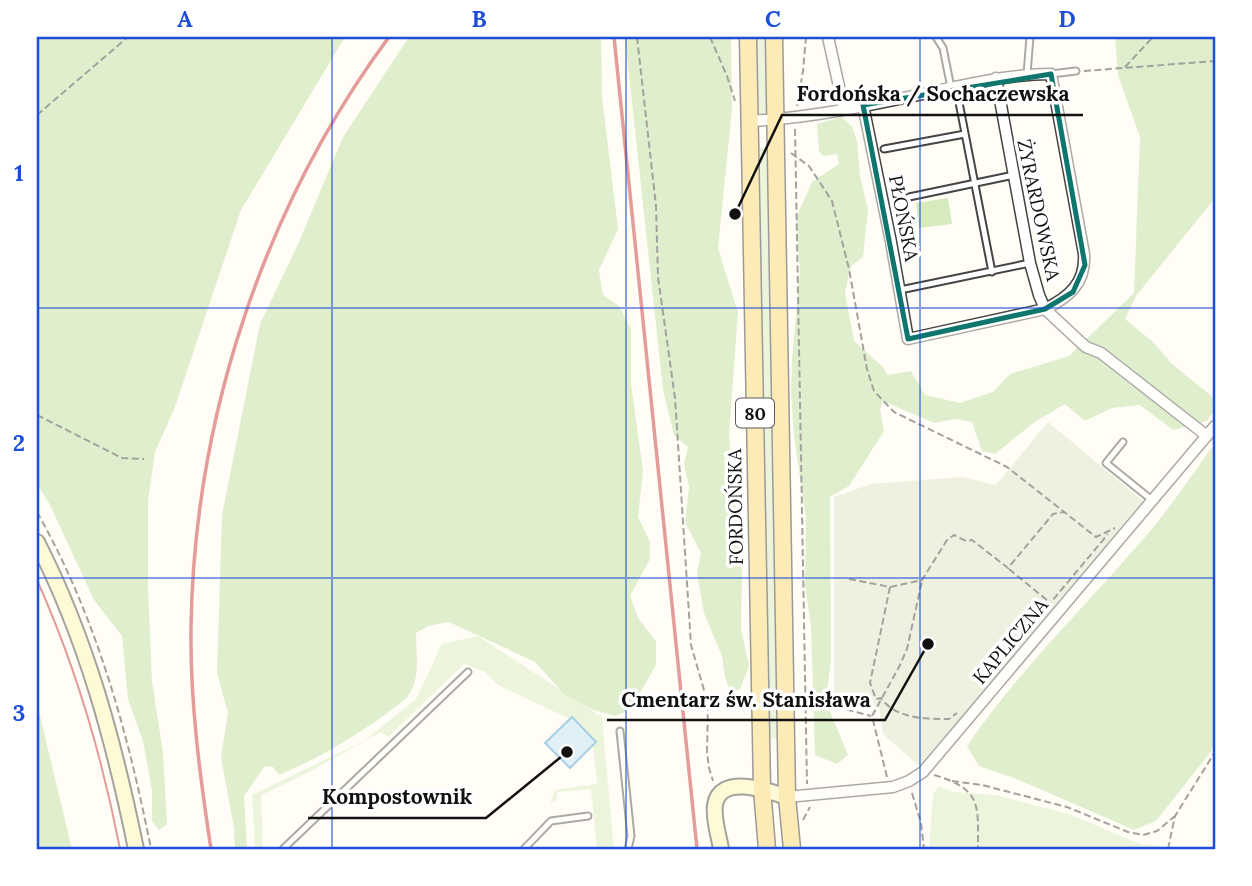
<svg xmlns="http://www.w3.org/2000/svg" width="1252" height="886" viewBox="0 0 1252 886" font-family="Lora,serif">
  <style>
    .green { fill: #d5ebbd }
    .forest { fill: #b9dc9c }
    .cemetery { fill: #d9e3c4 }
    .water { fill: #b9e0f7; stroke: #3f96cf; stroke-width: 2 }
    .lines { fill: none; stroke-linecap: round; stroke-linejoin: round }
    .lane-casing { stroke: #444; stroke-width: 9 }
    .street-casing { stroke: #444; stroke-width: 13 }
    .secondary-casing { stroke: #333; stroke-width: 18 }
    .primary-casing { stroke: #222; stroke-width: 19 }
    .path { stroke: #333; stroke-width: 2; stroke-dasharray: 7 3.5; stroke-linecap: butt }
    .lane { stroke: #fff; stroke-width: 5 }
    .street { stroke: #fff; stroke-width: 10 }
    .secondary { stroke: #fff6b0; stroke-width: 14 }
    .primary { stroke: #f9d66b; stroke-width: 16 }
    .tram { stroke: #c4262e; stroke-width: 2 }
    .rail { stroke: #c4262e; stroke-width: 3.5 }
    .marked { fill: none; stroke: #0f766e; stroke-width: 5; stroke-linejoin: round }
    .grid { fill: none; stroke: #1d4ed8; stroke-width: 2; stroke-opacity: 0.55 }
    .labels { text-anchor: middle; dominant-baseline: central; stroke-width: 7; stroke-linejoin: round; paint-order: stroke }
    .shield { fill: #fff; stroke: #585858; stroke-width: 2 }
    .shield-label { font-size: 18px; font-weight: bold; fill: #111 }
    .street-label { font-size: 19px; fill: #111; stroke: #fff }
    .leader { fill: none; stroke: #111; stroke-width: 2.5 }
    .callout-dot { fill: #111; stroke: #fff; stroke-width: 2.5 }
    .callout-label { font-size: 21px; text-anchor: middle; font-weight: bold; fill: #111; stroke: #fff; stroke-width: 7; stroke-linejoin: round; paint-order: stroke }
    .neatline { fill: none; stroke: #1d4ed8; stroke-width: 2.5 }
    .grid-label { font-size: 23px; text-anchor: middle; font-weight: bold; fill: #1d4ed8 }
  </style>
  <rect width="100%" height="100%" fill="#fffdf5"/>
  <path class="green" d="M755,37H768L770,111L764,116L760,115L756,104Z
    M757,148H769L779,738L766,739Z
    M948,198L952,224L919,228L916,203Z
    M478,636L602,717L614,849H597L591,789L557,792V800L550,804L555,791L559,789L597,784L593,746L596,743L572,717L570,719L498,685L484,671L464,664L388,737L381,732L309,772L261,795L263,849H255L252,795L364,741L416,699L442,644Z
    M939,786L952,792L996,795L1069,814L1140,844L1161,846L1159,849H929L933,794Z"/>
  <path class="forest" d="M37,37H345L241,210L175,407L155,452L148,501V587L152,681L163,753L167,824L159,830L152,821V791L143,741L128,699L122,636L94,600L50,505L37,484Z
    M409,37H601L602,96L618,229L599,270L603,295L619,306L631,329V384L643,471L638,517L650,542V559L630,596L638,618L656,641V665L630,710L615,716L593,710L564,694L535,662L449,622L428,626L416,633C416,654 421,678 408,696C404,701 396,706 391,710C358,735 318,759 279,775L273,767L265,766L244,796L247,849H235L234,828L221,757L228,713L217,673L222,515L260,324L299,242L343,137Z
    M625,37H731L732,109L718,248L738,313L729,433L742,571L741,629L749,666L740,689L731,693L725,677L722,656L704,613L697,573L701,553L685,522L689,487L684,464L688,447L674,435L663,390Z
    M1115,37H1215V198L1136,296L1125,319L1153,342L1171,363L1215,399V409L1207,421L1173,430L1140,405L1112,408L1085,421L1065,404L1036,421L995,454L982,451L972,422L955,419L934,423L883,401L880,409L884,431L849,486L830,497L831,659L826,702L848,755L837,764L815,755L811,626L805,586L806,519L794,436L791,393L792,359L800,270L796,218L812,182L839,164L837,154L823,156L819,151L817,124L842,117L852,127L857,141L860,176L868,210L863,257L851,266L845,293L854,341L883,367L887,375L911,371L925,395L960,403L993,392L1010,374L1069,356L1134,293L1140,137L1118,75Z
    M1215,443V744L1209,754L1156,821L1134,830L1014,778L979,766L967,746C1018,671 1085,607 1144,538C1170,508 1192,475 1215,443Z
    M37,707L40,716L72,849H37Z"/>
  <path class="cemetery" d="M1048,422L1143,501L924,764L918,765L883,734L879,706H834V497L871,484L962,477L996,485Z"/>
  <path class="water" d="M572,717L596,742L570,768L545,743Z"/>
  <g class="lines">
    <g class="lane-casing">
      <path id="lane" d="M936,37L943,48L951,88
        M1027,74L1030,37
        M1051,74L1076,71
        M956,87L992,272
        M884,149L965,134
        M909,197L1014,175
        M900,290L1030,263
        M1123,442L1106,463L1153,501
        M620,731L631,836L628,849
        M283,849L468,672
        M524,849L551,821L588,816"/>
    </g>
    <g class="street-casing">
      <path id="street" d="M828,37L844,109
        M996,78L1030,263L1039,295L1045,309L1076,338L1086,347L1101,353L1207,436
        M749,121C817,118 884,102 950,88C984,81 1016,74 1051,74L1084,254C1086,283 1069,297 1045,309L908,339L891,242L863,105
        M787,797L893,787L909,781L923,772L1215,426"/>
    </g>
    <g class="secondary-casing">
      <path id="secondary" d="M37,542C87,640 114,742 136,849
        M721,849C719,836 713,819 715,805C720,773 769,791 787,797"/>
    </g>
    <g class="primary-casing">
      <path id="primary" d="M748,37L762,789L767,849
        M774,37L787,797L792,849"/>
    </g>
    <path class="path" d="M637,37L656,206L658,277L675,398L691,645L708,704L707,752L709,768L713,781
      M710,37L727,76L735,101
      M1125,67L1153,37
      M1084,71L1215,61
      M797,106L803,71L806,37
      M37,115L128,37
      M795,129L807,784
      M791,153L809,166L832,201L849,269L867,369L874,391L894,412L1007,467L1096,537L1115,528
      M37,415L122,458L144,459
      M37,512C96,616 128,732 151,849
      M1009,569L1048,601
      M849,579L890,587L922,580L947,540L954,535L966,541L972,540L1008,568L1053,514L1064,512
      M890,587L870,683L876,699L881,698C896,719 925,719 949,719L957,713
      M986,680L1108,534
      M806,699L871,716
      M934,775C982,789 978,805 978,849
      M887,777L872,716L899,667L907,649L922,581
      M952,781L982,785L1067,807L1128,832L1143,835L1157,831L1175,816
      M912,793L921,823L924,849
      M803,820L810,807
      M1168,849L1175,816L1215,752"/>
    <use href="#lane" class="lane"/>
    <use href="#street" class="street"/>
    <use href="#secondary" class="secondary"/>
    <use href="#primary" class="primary"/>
    <path class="tram" d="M37,580C76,667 102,756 120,849"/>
    <path class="rail" d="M614,37L697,849
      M211,849C200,777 190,702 191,628C194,418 264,206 389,37"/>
  </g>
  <path d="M0 0H1252V886H0ZM1051,74L1085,265L1073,292L1045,309L908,339L863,105Z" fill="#fffdf5" fill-opacity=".55" fill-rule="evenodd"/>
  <path class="marked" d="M1051,74L1085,265L1073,292L1045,309L908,339L863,105Z"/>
  <path class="grid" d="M332,37V849M626,37V849M920,37V849M37,308H1215M37,578H1215"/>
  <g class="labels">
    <rect class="shield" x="736" y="398.5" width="38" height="29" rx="5"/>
    <g class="shield-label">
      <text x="755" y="413">80</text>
    </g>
    <g class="street-label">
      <text transform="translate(1039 210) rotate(78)">ŻYRARDOWSKA</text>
      <text transform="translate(904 218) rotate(79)">PŁOŃSKA</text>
      <text transform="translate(735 507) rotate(-91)">FORDOŃSKA</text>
      <text transform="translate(1010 641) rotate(-50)">KAPLICZNA</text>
    </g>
  </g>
  <path class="leader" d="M735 214L782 115H1083M928 644L885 720H607M567 752L486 818H308"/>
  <g class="callout-dot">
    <circle cx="735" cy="214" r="7"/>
    <circle cx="928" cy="644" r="7"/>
    <circle cx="567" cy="752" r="7"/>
  </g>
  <g class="callout-label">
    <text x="933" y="101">Fordońska / Sochaczewska</text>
    <text x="746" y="707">Cmentarz św. Stanisława</text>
    <text x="397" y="804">Kompostownik</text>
  </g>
  <rect width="1252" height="886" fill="none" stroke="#ffffff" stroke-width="77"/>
  <rect x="38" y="38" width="1176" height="810" class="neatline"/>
  <g class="grid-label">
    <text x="185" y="27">A</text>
    <text x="479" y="27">B</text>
    <text x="773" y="27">C</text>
    <text x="1067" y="27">D</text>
    <text x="19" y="181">1</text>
    <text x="19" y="451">2</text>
    <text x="19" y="721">3</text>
  </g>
</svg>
